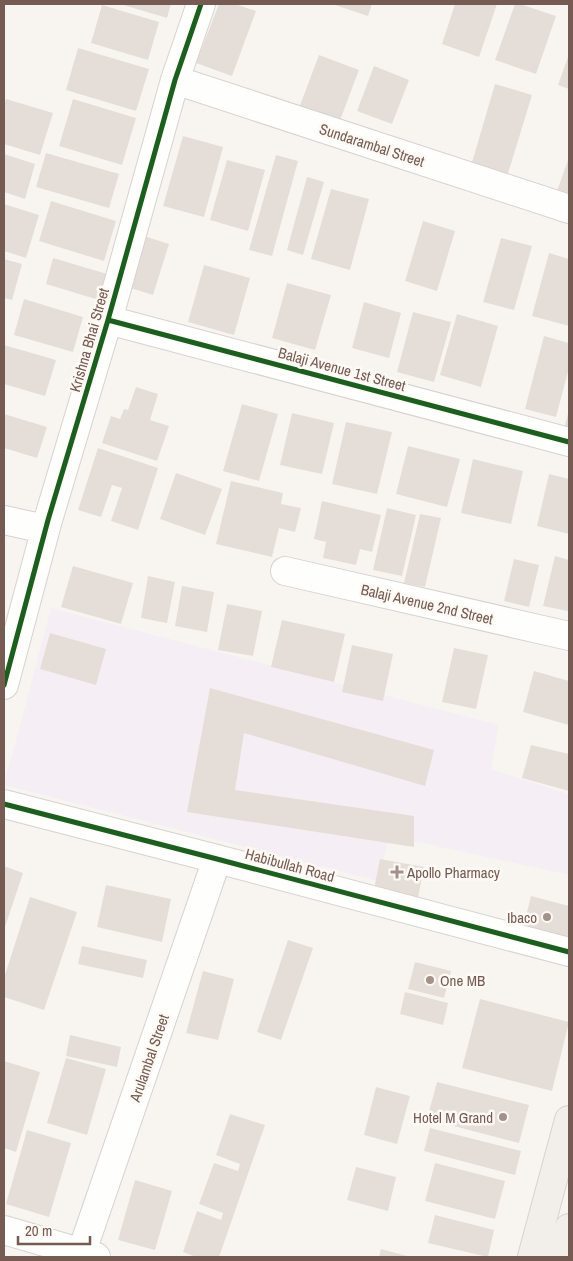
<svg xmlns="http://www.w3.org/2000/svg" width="573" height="1261" viewBox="0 0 573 1261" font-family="'Archivo Narrow',sans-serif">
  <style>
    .education { fill: #f5eff5 }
    .building { fill: #e5ded8 }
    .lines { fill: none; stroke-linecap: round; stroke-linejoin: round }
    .minor-casing { stroke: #d8d2cf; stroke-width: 30 }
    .major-casing { stroke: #d9d1ce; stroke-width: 30 }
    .minor { stroke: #fefefd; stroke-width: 28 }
    .major { stroke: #f2eee9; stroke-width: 28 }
    .cycleway-casing { stroke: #fef9f4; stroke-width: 8 }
    .cycleway { stroke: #1b5e20; stroke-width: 5 }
    .poi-dot { fill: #a3918a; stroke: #fef9f4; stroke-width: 2 }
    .labels { text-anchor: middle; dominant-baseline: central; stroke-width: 5; stroke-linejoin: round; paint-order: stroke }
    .street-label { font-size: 15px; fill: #755b52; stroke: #fef9f4 }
    .poi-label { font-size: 15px; fill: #755b52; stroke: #fef9f4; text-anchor: start }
  </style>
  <rect width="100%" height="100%" fill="#f8f5f1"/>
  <path class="education" d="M51,608L499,725L491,769L569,794V875L390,836L377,881L4,785Z"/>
  <path class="building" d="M120,4H171L167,18Z
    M219,4H235L256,11L232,76L196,63Z
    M332,4H372L368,16Z
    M455,4H497L479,57L442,44Z
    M515,4H520L556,16L536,74L495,60Z
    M102,5L159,22L148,60L91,43Z
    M78,48L149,69L136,111L66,90Z
    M569,54V89L558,85Z
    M319,55L359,70L339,123L299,108Z
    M374,66L409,80L392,124L357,111Z
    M495,84L532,95L506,180L470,169Z
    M6,99L53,113L40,155L4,144V106Z
    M73,99L136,118L122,165L59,146Z
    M183,136L223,147L204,217L163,206Z
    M46,153L119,174L109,208L36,187Z
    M4,154L35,164L25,199L4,192Z
    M276,155L298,161L272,256L249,250Z
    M569,157V198L556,194Z
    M227,160L265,170L248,231L210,220Z
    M307,177L324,182L303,255L287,250Z
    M331,189L369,199L350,270L311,259Z
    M51,201L116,221L104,261L39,241Z
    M4,204L39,215L26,258L4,251Z
    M423,221L455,231L437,291L405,281Z
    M144,236L169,244L153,295L127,287Z
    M501,238L532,246L514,310L483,302Z
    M549,253L569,259V326L532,316Z
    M53,258L107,274L99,300L46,284Z
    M4,259L22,264L12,300L4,298Z
    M204,265L250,278L234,335L188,322Z
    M287,283L331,295L315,350L272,338Z
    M24,299L83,317L73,352L14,335Z
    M364,302L401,313L389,358L352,348Z
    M413,312L451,322L434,382L397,372Z
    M457,314L498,326L481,387L440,375Z
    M544,336L569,343V368L556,417L525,409Z
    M4,345L56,360L45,396L4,384Z
    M136,387L158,394L150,420L169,426L157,461L102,443L111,416L120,419L124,409L128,410Z
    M242,404L278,414L259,481L223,471Z
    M569,410V434L563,432Z
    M292,413L334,423L322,474L280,465Z
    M4,414L47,427L37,458L4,448Z
    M346,422L392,432L377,494L332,484Z
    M408,446L460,459L447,507L396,494Z
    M98,448L158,468L138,530L111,521L122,488L112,485L101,517L78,510Z
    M473,459L523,471L511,524L461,513Z
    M176,473L222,489L205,535L160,519Z
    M549,474L569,479V534L537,526Z
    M231,481L283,493L281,504L301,508L295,532L279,528L272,557L216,544Z
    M322,501L381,515L372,552L360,549L356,565L323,558L326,542L314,539Z
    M387,508L416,515L402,576L373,570Z
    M420,514L441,518L425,587L404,583Z
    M555,556L569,560V607L568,611L543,606Z
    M514,559L539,565L529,607L504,601Z
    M73,566L133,583L121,624L61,607Z
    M148,576L175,582L167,623L141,618Z
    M182,586L214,592L207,632L175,626Z
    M227,604L262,611L253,656L218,650Z
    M282,620L345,634L334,682L271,667Z
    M50,633L106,649L96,685L40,669Z
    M352,645L393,654L383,701L342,692Z
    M454,648L488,655L476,709L442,702Z
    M534,671L569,681V725L523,712Z
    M210,688L434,750L425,786L244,733L235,790L414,816V847L187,812Z
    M531,745L569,754V791L522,778Z
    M380,859L424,867L417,903L373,894Z
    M4,866L23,873L4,930Z
    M106,885L171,899L162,942L97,927Z
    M531,896L569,906V940L523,928Z
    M30,897L77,912L44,1010L4,997V978Z
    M288,940L313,948L281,1040L257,1032Z
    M82,946L147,960L143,978L78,964Z
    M415,962L451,971L444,998L408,989Z
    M203,971L234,979L218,1040L186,1033Z
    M405,992L448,1003L443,1025L400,1014Z
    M480,999L569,1022L552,1091L462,1068Z
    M70,1035L121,1047L117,1067L66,1056Z
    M66,1058L106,1069L87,1135L47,1123Z
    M4,1061L40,1072L16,1152L4,1148Z
    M437,1082L529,1105L519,1143L427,1119Z
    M376,1087L410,1096L397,1144L364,1135Z
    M230,1114L265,1125L219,1257H196L183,1252L197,1211L221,1220L223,1213L199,1204L214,1163L238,1171L240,1164L216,1155Z
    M430,1128L521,1151L515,1175L424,1151Z
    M27,1130L71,1143L49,1217L6,1204Z
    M435,1163L505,1181L495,1219L425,1201Z
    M356,1167L396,1177L388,1211L347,1200Z
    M135,1180L172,1191L155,1250L118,1240Z
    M435,1215L494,1230L488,1257L428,1243Z
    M381,1249L411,1257H379Z"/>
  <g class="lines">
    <g class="minor-casing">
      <path id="minor" d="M175,80L569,209
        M108,320L569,442
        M4,520L45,529
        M285,571L569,636
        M4,685L48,520L108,320L175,80L201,4
        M4,804L217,859L569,952
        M4,1230L96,1257
        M80,1257L217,859"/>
    </g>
    <g class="major-casing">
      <path id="major" d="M532,1257L569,1120
        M560,1257L569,1228"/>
    </g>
    <use href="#minor" class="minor"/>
    <use href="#major" class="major"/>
    <g class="cycleway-casing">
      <path id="cycleway" d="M108,320L569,442
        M4,685L48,520L108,320L175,80L201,4
        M4,804L217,859L569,952"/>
    </g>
    <use href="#cycleway" class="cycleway"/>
  </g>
  <g class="poi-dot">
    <path d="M394.5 864.5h5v5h5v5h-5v5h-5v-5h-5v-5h5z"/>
    <circle cx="547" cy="917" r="5"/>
    <circle cx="430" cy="980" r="5"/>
    <circle cx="503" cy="1117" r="5"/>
  </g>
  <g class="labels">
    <g class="street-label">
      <text transform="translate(372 145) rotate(18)">Sundarambal Street</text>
      <text transform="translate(89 340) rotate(-74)">Krishna Bhai Street</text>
      <text transform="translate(342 369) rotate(15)">Balaji Avenue 1st Street</text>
      <text transform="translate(427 604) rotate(13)">Balaji Avenue 2nd Street</text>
      <text transform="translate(290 865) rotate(15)">Habibullah Road</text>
      <text transform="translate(149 1058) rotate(-71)">Arulambal Street</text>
    </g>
    <g class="poi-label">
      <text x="407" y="872">Apollo Pharmacy</text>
      <text x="537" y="917" text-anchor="end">Ibaco</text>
      <text x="440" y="980">One MB</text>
      <text x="493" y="1117" text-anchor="end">Hotel M Grand</text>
    </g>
  </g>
  <rect width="573" height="1261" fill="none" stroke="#755b52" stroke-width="10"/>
  <path d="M18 1236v8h72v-8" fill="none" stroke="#755b52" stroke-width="2.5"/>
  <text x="25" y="1236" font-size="15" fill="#755b52" stroke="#fef9f4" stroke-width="4" paint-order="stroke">20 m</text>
</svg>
